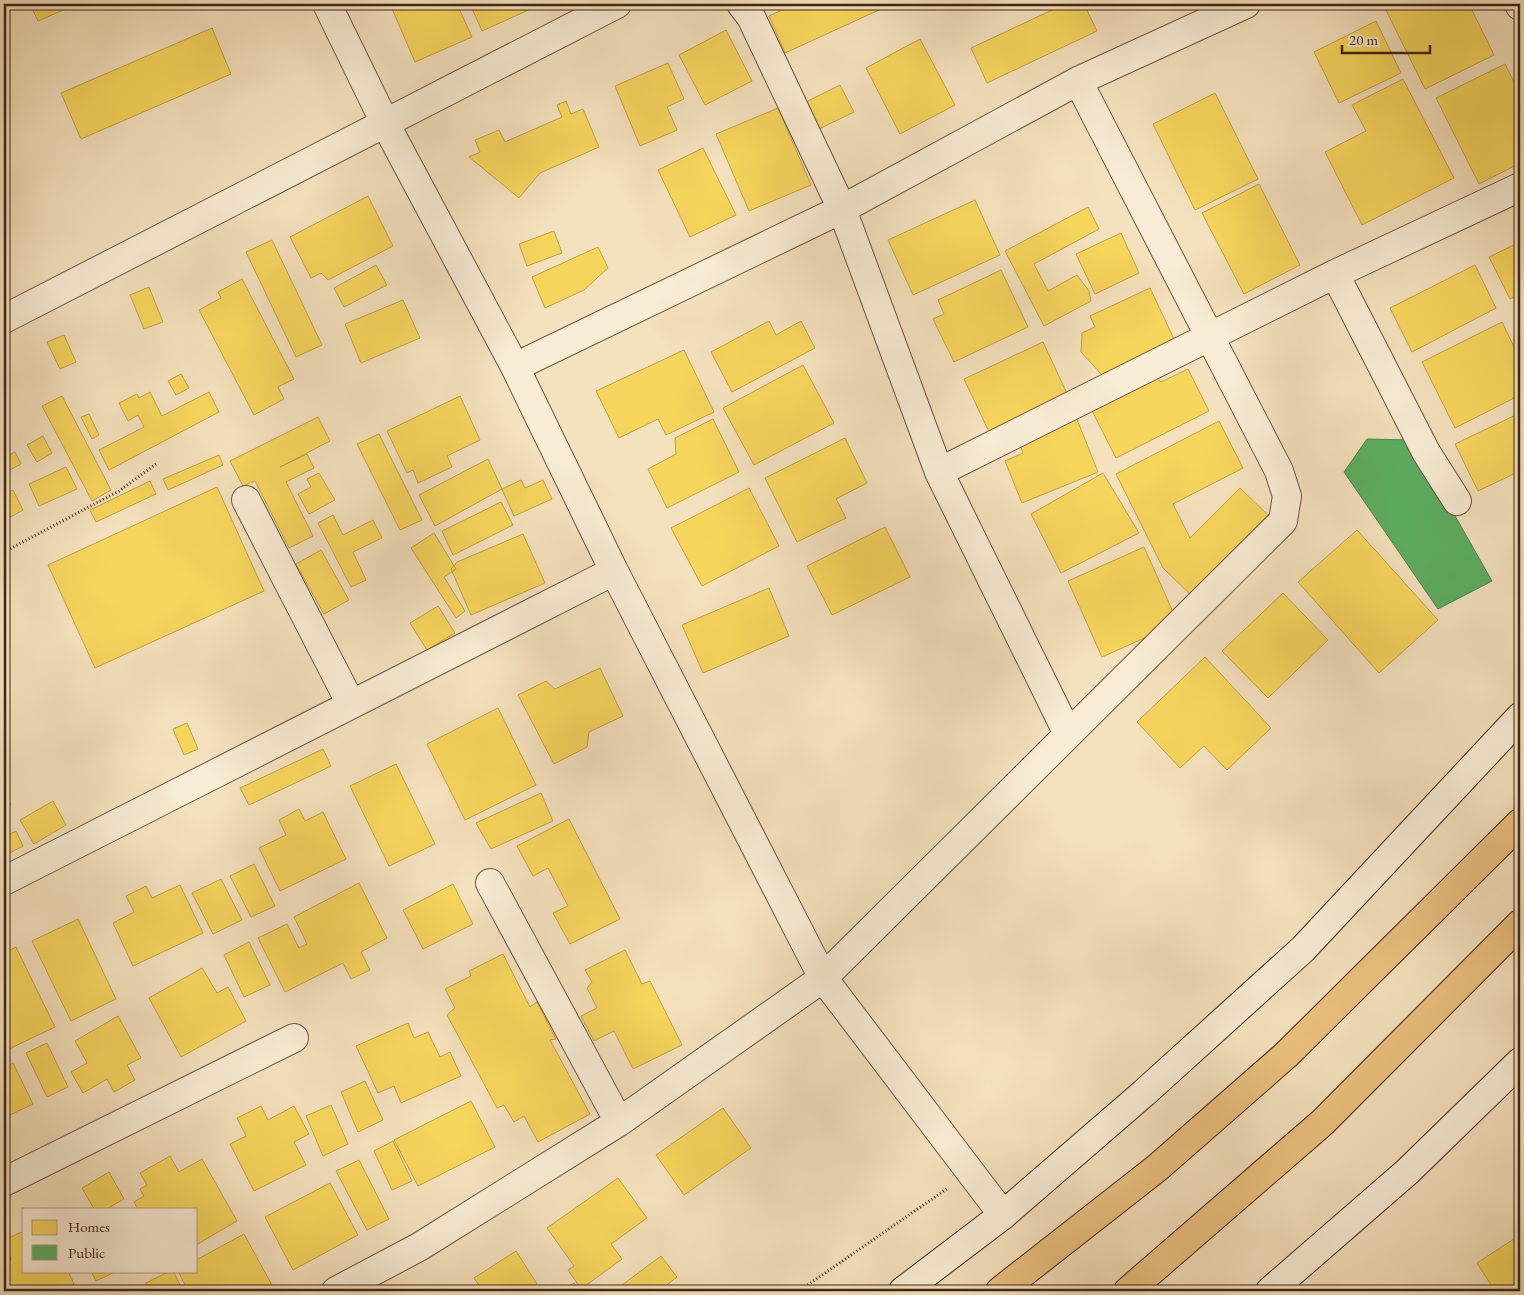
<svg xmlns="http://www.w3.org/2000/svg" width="1524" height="1295" viewBox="0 0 1524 1295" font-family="'EB Garamond',serif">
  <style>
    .homes { fill: #f6d55c; stroke: #bea046 }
    .public { fill: #5aae61; stroke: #51854a }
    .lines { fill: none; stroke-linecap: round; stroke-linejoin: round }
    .minor-casing { stroke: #6b553e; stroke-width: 30 }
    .tertiary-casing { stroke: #6b553e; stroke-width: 30 }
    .secondary-casing { stroke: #3d2614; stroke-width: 30 }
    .trunk-casing { stroke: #3d2614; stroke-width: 30 }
    .path { stroke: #3d2614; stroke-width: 3; stroke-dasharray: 1 2.5; stroke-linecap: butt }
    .minor { stroke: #f8ecd4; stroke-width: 28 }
    .tertiary { stroke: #f8ecd4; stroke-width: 28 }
    .secondary { stroke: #f8ecd4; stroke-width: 28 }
    .trunk { stroke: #eac07e; stroke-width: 28 }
  </style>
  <rect width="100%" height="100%" fill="#f4e1bd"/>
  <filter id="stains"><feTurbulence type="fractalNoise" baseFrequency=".004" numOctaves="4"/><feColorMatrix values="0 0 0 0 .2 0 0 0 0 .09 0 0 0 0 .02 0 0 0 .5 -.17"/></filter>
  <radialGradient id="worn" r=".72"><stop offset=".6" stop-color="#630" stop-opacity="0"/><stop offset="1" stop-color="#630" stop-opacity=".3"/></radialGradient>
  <path class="homes" d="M30,4H77L38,21Z
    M390,4H457L472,37L415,62Z
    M470,4H533L535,7L482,31Z
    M777,4H892L785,53L769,16L780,11Z
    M1065,4H1084L1097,31L987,83L971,48Z
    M1383,4H1469L1494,55L1425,89Z
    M1376,21L1401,73L1339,103L1314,52Z
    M212,28L231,74L81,139L61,93Z
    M726,30L752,81L705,105L679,55Z
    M920,39L955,105L900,134L866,68Z
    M668,63L684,99L667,107L677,130L640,146L615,86Z
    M1505,64L1520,94V163L1479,184L1436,98Z
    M1403,79L1454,178L1362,225L1325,152L1366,131L1352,105Z
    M840,85L854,112L819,129L806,102Z
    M1215,93L1258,179L1195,210L1153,124Z
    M566,101L571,114L583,109L599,147L540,173L519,198L469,157L480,152L475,140L499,130L505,142L562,117L557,105Z
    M778,108L811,185L749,211L716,134Z
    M703,148L736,215L690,237L658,170Z
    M1259,184L1300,265L1244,294L1202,213Z
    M368,196L393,246L328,280L321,273L311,278L290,237Z
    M975,200L1000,255L913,295L888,240Z
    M1088,207L1099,229L1034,264L1048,291L1077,275L1089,291L1091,301L1044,326L1005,251Z
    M554,231L562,253L527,266L519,244Z
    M1121,233L1139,273L1095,294L1076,254Z
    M272,240L322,345L296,357L246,252Z
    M1520,242V294L1510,299L1489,257Z
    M598,247L608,268L584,290L545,308L532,277Z
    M376,265L387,285L344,307L334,288Z
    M1475,265L1496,308L1412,352L1390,308Z
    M1001,270L1028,327L954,362L933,319L944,314L938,300Z
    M242,279L294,379L278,387L284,399L254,415L199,310L221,298L218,292Z
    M149,287L163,322L144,329L130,295Z
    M1150,288L1175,341L1102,375L1081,352L1082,333L1095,327L1090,316Z
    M403,300L420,338L361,363L345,324Z
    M769,321L776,335L801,321L815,348L732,392L711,352Z
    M1502,322L1520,359V395L1455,428L1422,362Z
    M64,335L76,362L60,369L47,342Z
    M1043,342L1070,400L991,436L964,379Z
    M684,350L714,412L666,435L658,419L619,438L596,391Z
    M803,365L834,423L754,465L723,408Z
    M1188,369L1209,411L1116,458L1089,405L1152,374L1161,382Z
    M181,374L189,388L176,395L168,381Z
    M150,392L162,416L209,392L219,412L109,470L99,450L144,427L138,415L128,421L119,403L137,394L139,398Z
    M62,396L111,490L92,501L42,406Z
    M460,396L480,440L447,456L452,467L418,483L413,470L407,473L387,431Z
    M1074,412L1098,472L1022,503L1005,461L1023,453L1016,434Z
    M1520,413V471L1478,491L1455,444Z
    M89,414L99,435L92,439L81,417Z
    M318,417L330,441L280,467L307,454L314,468L286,482L313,536L289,548L255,481L243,486L230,461Z
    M713,419L739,472L667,508L648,469L676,454L675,438Z
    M1219,421L1243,468L1173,504L1190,538L1240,488L1275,522L1197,601L1163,568L1116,474Z
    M379,434L422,520L400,530L357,444Z
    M43,436L52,453L37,462L27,445Z
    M845,438L867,483L836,499L846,518L797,542L765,478Z
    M15,452L21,464L4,473V457Z
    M219,455L223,465L168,490L163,479Z
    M488,459L502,489L435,526L419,495Z
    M66,467L77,489L39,506L29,484Z
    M319,473L335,500L309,514L298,494L311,487L307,479Z
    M1103,473L1139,533L1061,573L1031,514Z
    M521,480L525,488L543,480L552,499L514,516L502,489Z
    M150,481L156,494L96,522L90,510Z
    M217,487L264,591L95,668L48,565Z
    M749,488L779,546L702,586L671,528Z
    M13,490L23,510L7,519L4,514V495Z
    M501,502L513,525L453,555L442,531Z
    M333,515L343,535L373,520L382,538L353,552L366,580L351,587L318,523Z
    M885,527L910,577L832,615L807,566Z
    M1357,530L1438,620L1379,673L1298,582Z
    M434,533L456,569L444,577L465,611L456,618L411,548Z
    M523,534L545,583L471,615L451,569L457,562Z
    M1144,547L1178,623L1102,657L1068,581Z
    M321,550L349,600L324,614L296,564Z
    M769,588L789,636L703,673L682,625Z
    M1283,593L1328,640L1268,698L1222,651Z
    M438,606L455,633L427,650L410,623Z
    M1205,657L1271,728L1227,770L1204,746L1180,768L1137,722Z
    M600,668L623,716L589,732L587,747L554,764L518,695L546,681L555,689Z
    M498,708L536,785L465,820L427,744Z
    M187,723L198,749L184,755L173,729Z
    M323,749L331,766L249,805L240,788Z
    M396,764L435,844L389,866L350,786Z
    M4,790L11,805L4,809L10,821L4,823Z
    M541,793L553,821L491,849L476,823Z
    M53,801L66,825L34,844L20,820Z
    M299,809L305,821L323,812L346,859L280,891L259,848L286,835L279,820Z
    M569,819L620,919L570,944L553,913L568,906L548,868L533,876L517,846Z
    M16,831L23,846L4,856V837Z
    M254,864L275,906L251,917L230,876Z
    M221,879L242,920L213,934L192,893Z
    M359,883L387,938L361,952L370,970L351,979L343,963L285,992L258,938L287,924L299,948L307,944L294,917Z
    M453,884L473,924L423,949L403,910Z
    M180,885L203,933L133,966L113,923L134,912L126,896L146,886L152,898Z
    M78,919L116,999L71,1021L32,941Z
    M249,942L270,985L244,997L224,955Z
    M16,947L55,1027L9,1049L4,1039V953Z
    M625,950L642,984L650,981L682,1045L633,1069L614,1031L594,1041L581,1016L597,1008L587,988L592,982L585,970Z
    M503,954L530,1007L537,1002L556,1039L550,1040L590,1114L538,1142L524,1116L514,1122L504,1105L497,1108L447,1015L455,1008L445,989L471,976L469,971Z
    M202,968L217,993L228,987L246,1021L181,1057L149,998Z
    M118,1016L141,1058L127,1065L135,1080L114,1092L107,1079L83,1093L71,1072L87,1063L75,1041Z
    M408,1023L414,1038L428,1032L440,1057L450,1052L461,1076L401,1103L394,1086L378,1093L356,1046Z
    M47,1043L68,1087L47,1097L26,1053Z
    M13,1063L33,1104L10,1115L4,1102V1067Z
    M365,1081L383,1120L358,1132L341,1092Z
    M471,1101L495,1147L418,1186L394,1140Z
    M331,1105L348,1144L323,1156L306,1116Z
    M261,1106L268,1120L294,1106L309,1134L294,1142L306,1165L254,1191L230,1144L246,1136L237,1118Z
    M723,1108L751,1148L684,1195L656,1155Z
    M393,1141L412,1181L392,1190L374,1151Z
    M170,1156L179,1172L202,1159L237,1221L196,1245V1209H138L134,1202L144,1196L140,1189L147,1185L140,1173Z
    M359,1160L389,1219L367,1230L336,1171Z
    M109,1172L124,1199L107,1209H94L82,1188Z
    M618,1178L647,1218L611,1244L622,1259L581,1289L568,1270L574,1266L547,1228Z
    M330,1183L358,1235L293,1270L265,1217Z
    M24,1231V1271H68L74,1284L60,1291H10L4,1279V1263L11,1260L4,1240Z
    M244,1234L273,1287L265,1291H188L178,1271H196V1260Z
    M1520,1235V1291H1495L1477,1263Z
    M516,1251L537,1284L527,1291H483L474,1278Z
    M661,1256L677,1277L659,1291H614Z
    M91,1271H117L96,1281Z
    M170,1271H173L183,1291H150L146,1283Z
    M574,1283L579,1291H561Z"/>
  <path class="public" d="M1367,439L1412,440L1492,581L1438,609L1344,472Z"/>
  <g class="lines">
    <g class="minor-casing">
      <path id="minor" d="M327,4L385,123L515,367L614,571L823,978L1003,1215
        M741,4L751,17L842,209L939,472L1068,734
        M1335,274L1426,452L1457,501
        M4,319L617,4
        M515,367L842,209L1078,81L1246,4
        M939,472L1335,274L1520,187
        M246,500L351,704
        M4,881L614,571
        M490,883L619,1122
        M4,1182L294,1038
        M336,1291L419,1247L619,1122L823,978L1283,521L1287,496L1279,471L1078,81"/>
    </g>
    <g class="tertiary-casing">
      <path id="tertiary" d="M1519,4L1520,6"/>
    </g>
    <g class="secondary-casing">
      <path id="secondary" d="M903,1291L1003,1215L1144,1093L1303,949L1520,717
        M1270,1291L1407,1172L1520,1062"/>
    </g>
    <g class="trunk-casing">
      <path id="trunk" d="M1000,1291L1157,1168L1286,1055L1520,823
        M1128,1291L1323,1122L1520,924"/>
    </g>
    <path class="path" d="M4,552L119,491L156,464
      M799,1291L948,1188"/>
    <use href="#minor" class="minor"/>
    <use href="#tertiary" class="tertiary"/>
    <use href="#secondary" class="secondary"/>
    <use href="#trunk" class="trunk"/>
  </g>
  <rect width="1524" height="1295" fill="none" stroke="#f4e1bd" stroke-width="20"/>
  <rect x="5" y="5" width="1514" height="1285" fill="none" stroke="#3d2614" stroke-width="2.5"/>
  <rect x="10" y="10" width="1504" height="1275" fill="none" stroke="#3d2614"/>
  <rect x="22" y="1208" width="175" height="65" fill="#f8ecd4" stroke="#ad9d87"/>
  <rect x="32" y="1220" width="25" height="15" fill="#f6d55c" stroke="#ad9d87"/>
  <text x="68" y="1232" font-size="15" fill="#3d2614">Homes</text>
  <rect x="32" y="1245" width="25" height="15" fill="#5aae61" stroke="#ad9d87"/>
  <text x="68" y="1258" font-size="15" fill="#3d2614">Public</text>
  <path d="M1342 45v8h88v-8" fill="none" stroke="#3d2614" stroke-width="2.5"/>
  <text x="1349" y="45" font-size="15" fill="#3d2614" stroke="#f8ecd4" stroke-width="4" paint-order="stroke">20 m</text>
  <rect width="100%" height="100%" filter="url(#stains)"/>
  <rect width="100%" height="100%" fill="url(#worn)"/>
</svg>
